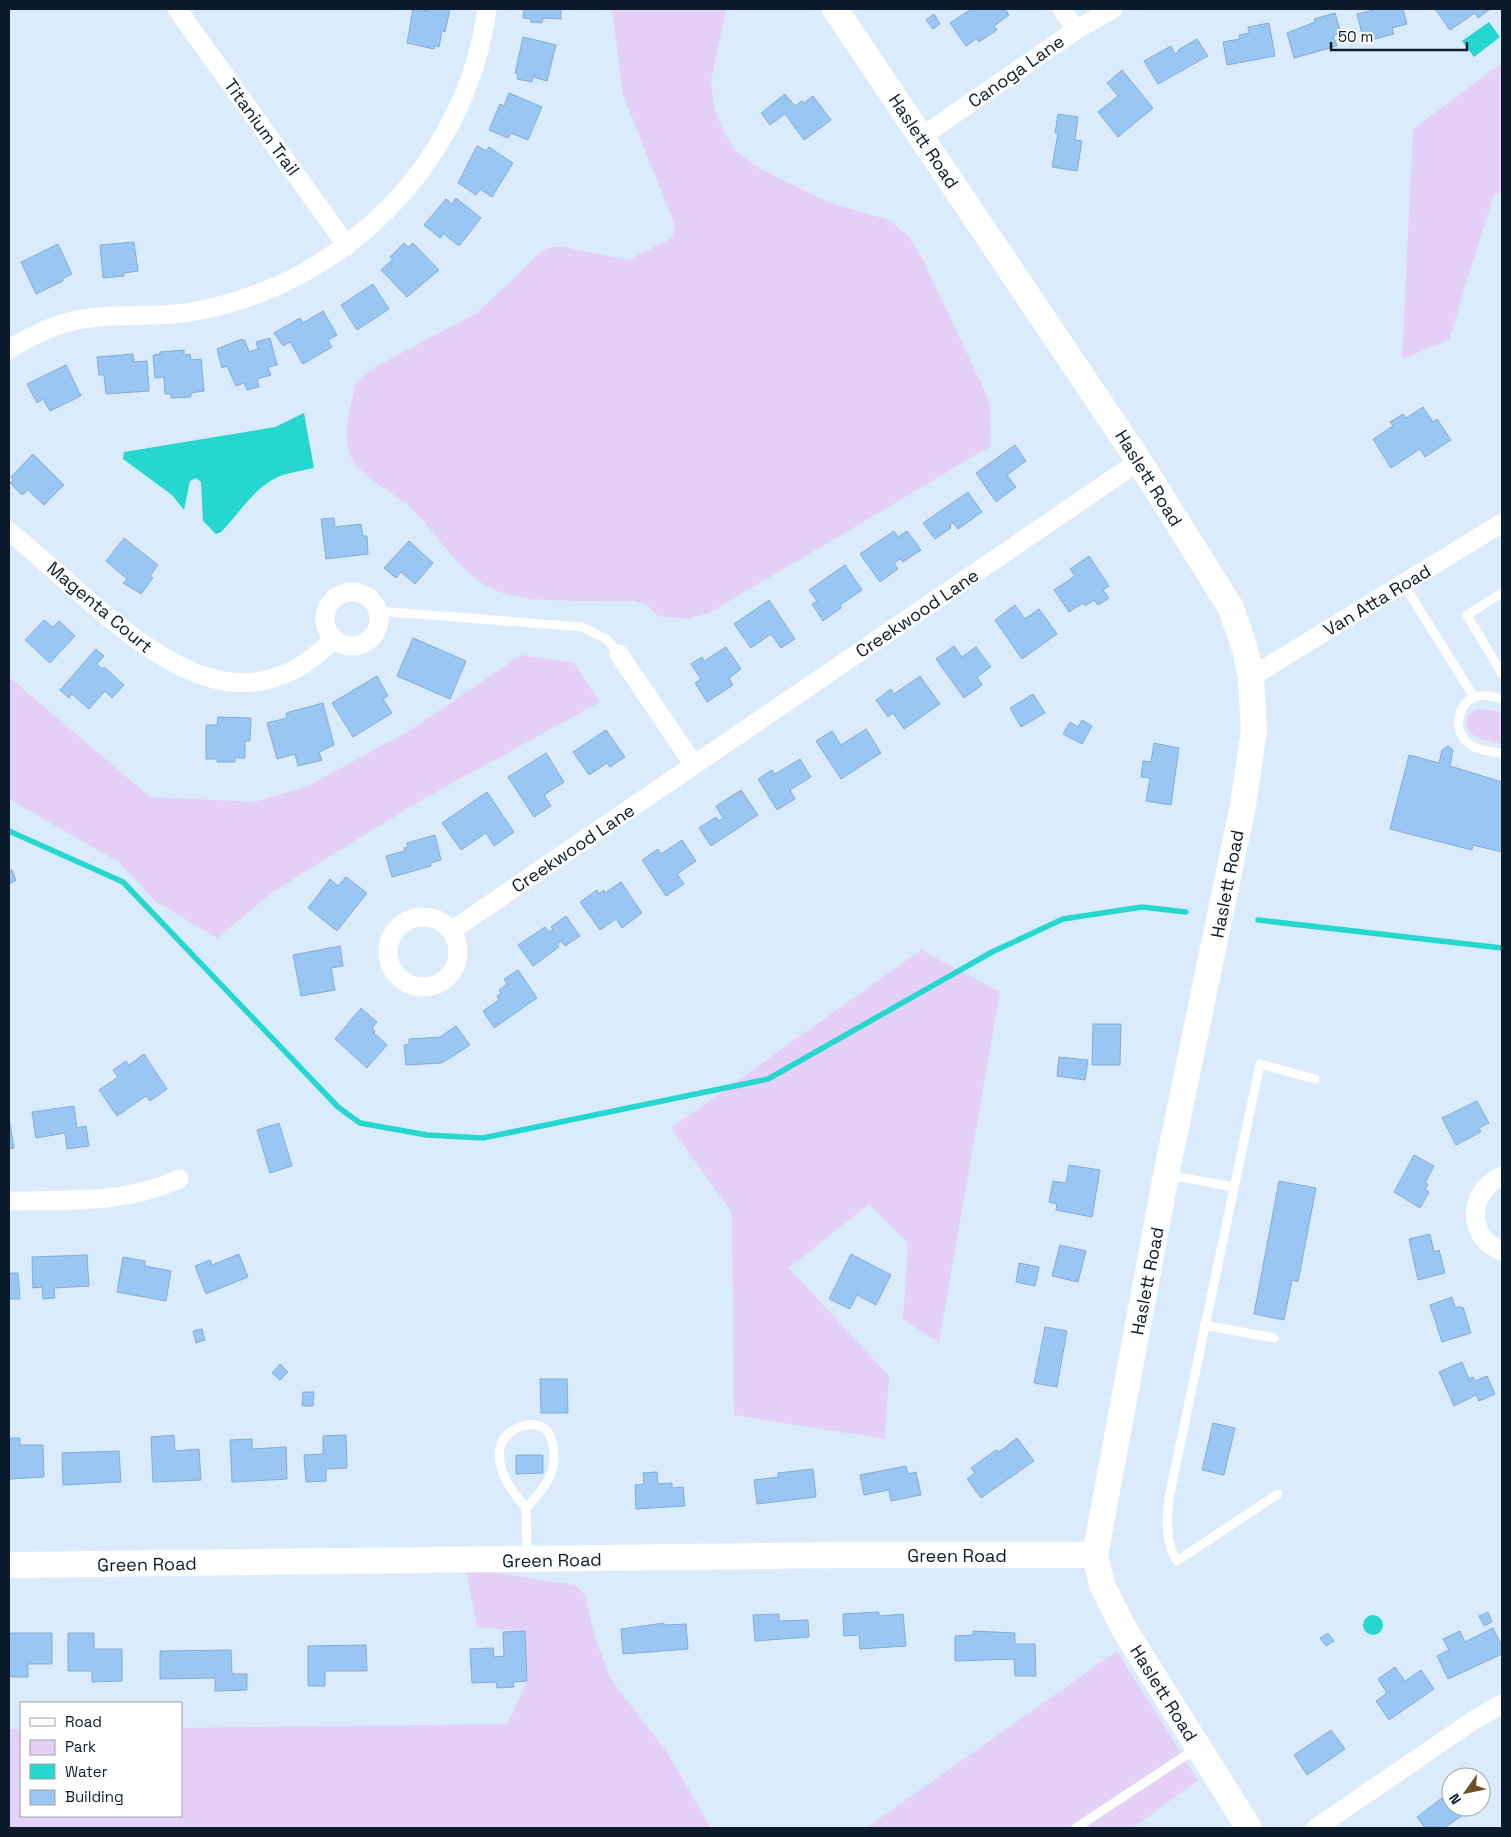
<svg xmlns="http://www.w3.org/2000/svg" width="1511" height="1837" viewBox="0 0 1511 1837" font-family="'Space Grotesk',sans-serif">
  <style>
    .green { fill: #e5d0f7 }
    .water { fill: #25d7ce }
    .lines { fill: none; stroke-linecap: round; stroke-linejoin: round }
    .stream { stroke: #25d7ce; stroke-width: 5.5 }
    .building { fill: #9ac6f3; stroke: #84add6 }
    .lane { stroke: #fff; stroke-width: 9 }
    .street { stroke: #fff; stroke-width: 19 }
    .secondary { stroke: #fff; stroke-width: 26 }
    .labels { text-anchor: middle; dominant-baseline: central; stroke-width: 4.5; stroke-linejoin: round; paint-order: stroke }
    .street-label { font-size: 18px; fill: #0b1b2b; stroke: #fff }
  </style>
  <rect width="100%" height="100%" fill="#daebfc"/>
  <path class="green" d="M612,9H726L711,81L714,108L723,131L737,152L758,168L827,202L889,220L909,237L922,258L986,394L990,407L991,446L711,612L687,619L658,616L648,606L634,601C597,600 540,604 506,594C462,582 442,538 411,508C397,495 357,474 351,457C341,434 351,406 356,383L375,367L477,313L541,252L552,247H564L628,260L672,238L675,226L623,95Z
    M1502,63V191L1493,197L1449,340L1402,359L1413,129Z
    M521,655L574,663L600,702L427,797L328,857L269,895L217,938L155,901L120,863L9,799V677L150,797L254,802L306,787L409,731Z
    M1479,708L1502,713V744C1486,740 1458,737 1469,714Z
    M921,950L1000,992L939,1342L903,1320L908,1243L869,1204L789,1268L889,1376L885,1439L734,1415L732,1213L671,1128Z
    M466,1568L575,1585L585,1595L594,1634L610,1678L668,1754L711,1828H9V1729H21V1816H181V1728L508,1724L527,1681L525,1631L477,1627Z
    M1117,1651L1198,1780L1133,1828H866Z"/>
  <path class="water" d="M1489,22L1500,37L1474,57L1462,41Z
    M304,413L314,468C304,470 293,472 283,475C256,484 240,513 221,532L216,534L203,521L201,482L196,478L190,481L184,510L172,495L123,459L124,452L275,427Z
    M1363 1625a10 10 0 1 1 20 0a10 10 0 1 1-20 0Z"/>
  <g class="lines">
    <path class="stream" d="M9,831L123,882L338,1107L360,1123L427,1135L483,1138L768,1079L992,952L1063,919L1142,907L1186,912
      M1258,920L1502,948"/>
  </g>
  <path class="building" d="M413,9L429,11V9H450L445,32L442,31L439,47L434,46V49L407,43Z
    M524,9H561V19L543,18L542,23L531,22V19L523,18Z
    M971,9H1005L1009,15L994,26L997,30L979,42L976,39L966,46L950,23Z
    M1378,9H1403L1407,24L1392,28L1394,34L1364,42L1357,14Z
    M1435,9H1488L1489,10L1478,18L1475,13L1450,30Z
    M1335,13L1341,33L1333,36L1337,46L1294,58L1287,33L1315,22L1314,19Z
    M934,14L940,24L933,29L926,20Z
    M1269,23L1275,56L1227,65L1223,42L1240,39L1239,35L1249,33L1248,27Z
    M523,37L556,45L547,81L533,77L532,82L517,79L518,74L515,73Z
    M1197,39L1208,56L1158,84L1144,61L1171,46L1175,54L1179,52L1178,50Z
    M1122,70L1153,108L1118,137L1098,112L1118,96L1107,83Z
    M509,93L542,107L528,140L511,133L508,138L489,130L500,104L504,106Z
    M785,94L795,106L802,101L804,103L813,96L831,120L804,140L785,114L770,125L761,113Z
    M1058,114L1078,117L1075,140L1082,141L1077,171L1052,167L1058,133H1055Z
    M477,146L486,151L489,147L513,163L492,197L480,189L476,195L458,183Z
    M456,198L481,218L459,246L444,234L440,238L424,225L446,199L452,204Z
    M134,242L138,271L124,273V276L103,278L100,245Z
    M404,243L408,247L413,243L439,270L407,297L381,270L393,259L390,257Z
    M58,244L72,274L62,279L63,281L36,294L21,262Z
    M373,284L389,309L357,330L341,305Z
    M323,311L337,335L328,340L332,347L303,364L290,342L283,346L274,333L300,318L303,323Z
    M270,338L277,365L268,367L271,375L257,379L259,387L247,390L244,383L236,386L227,366L222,368L217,349L242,339V341L245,340L249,352L258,349L256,342Z
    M184,350V355L190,354L191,360L201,359L204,391L191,393V397L171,398V394H165L164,377L155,378L153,355L160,354V352Z
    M133,354L134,362L147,361L149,391L106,394L104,375H99L97,357Z
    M66,365L81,396L50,411L43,399L37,403L27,384Z
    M1423,407L1433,422L1437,419L1451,440L1425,457L1420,449L1391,468L1373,439L1393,426L1390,422L1403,414L1406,418Z
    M1015,445L1026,461L1007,475L1016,487L996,502L976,473Z
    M33,454L64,485L44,505L28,490L22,495L10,483L13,480L11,477Z
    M968,492L982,512L958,529L953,523L950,525L951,528L935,539L923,523Z
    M334,518L335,527L361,524L363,536H367L368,554L326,559L321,519Z
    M894,531L898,537L907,531L921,550L903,562L900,559L894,563L898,569L880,582L860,554Z
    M124,538L158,565L150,576L153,578L141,594L123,583L127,579L106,561Z
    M409,541L433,563L415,584L401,572L396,578L384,568Z
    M1089,556L1109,586L1103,590L1109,598L1098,605L1094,600L1085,606L1083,603L1069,612L1054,590L1075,576L1070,569Z
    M845,565L862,590L840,605L841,608L823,621L812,604L817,601L809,590Z
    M769,600L795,639L781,648L771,634L751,648L734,624Z
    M1015,605L1025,619L1039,609L1057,634L1022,659L995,620Z
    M44,620L53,627L59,621L75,636L50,663L25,640Z
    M413,638L466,661L450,699L397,676Z
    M954,646L962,657L976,647L991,667L977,677L982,685L964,698L936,659Z
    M726,647L741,669L729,678L733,685L707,702L695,683L701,679L691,664L702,657L704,661Z
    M96,649L104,656L97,664L102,669L104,667L124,685L112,698L105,691L89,709L72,694L69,698L60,690Z
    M377,676L388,696L383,699L392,713L353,737L332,703Z
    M920,676L940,704L904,729L893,713L888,717L876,700L891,689L894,694Z
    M1033,694L1045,713L1021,727L1010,708Z
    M323,703L334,745L319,752L322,760L298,766L295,754L277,759L267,723L287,718L286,713Z
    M218,717L251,718L250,741H245V758H235V762H217V759H206V725H217Z
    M1082,720L1092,726L1082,744L1063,734L1070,722L1078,727Z
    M866,729L881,753L841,779L816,741L832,731L841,745Z
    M606,730L625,757L610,767L607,763L589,775L573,752Z
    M1154,743L1179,748L1171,805L1146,801L1150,778L1141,777L1143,761L1151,762Z
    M1448,746L1453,750L1450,766L1502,782V852L1473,845L1472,850L1390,829L1409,755L1439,763L1442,750Z
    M546,753L564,782L544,795L551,806L534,817L508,777Z
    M800,759L811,777L790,790L795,799L777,810L758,779L772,770L775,774Z
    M741,790L758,815L711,846L699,828L716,817L719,821L723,818L716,806Z
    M487,792L514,832L494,846L486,833L461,850L442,823Z
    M435,835L441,860L430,863L431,866L392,877L386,856L405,851L404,848L408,847L407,843Z
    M682,840L696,861L677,874L684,884L666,896L642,860L658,849L661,854Z
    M12,870L16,880L9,884V871Z
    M346,877L367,893L337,931L308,908L330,879L338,886Z
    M621,882L642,913L622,928L616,919L600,930L580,902L597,890L599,894L604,890L605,893Z
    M566,916L580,936L565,946L561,941L557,944L559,947L533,966L518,945L545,927L549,932L553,929L551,927Z
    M340,946L343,966L331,968L335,990L301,996L293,955Z
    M518,970L537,998L494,1028L483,1011L499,1000L497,996L501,993L499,990L507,984L504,979Z
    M361,1008L377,1022L372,1028L375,1031L374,1033L387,1045L367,1068L335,1039Z
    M1093,1024H1121L1120,1065H1092Z
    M456,1026L470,1045L442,1063L406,1065L404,1045L409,1044V1039L440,1037Z
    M144,1054L167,1089L150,1101L146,1096L117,1116L99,1090L118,1077L113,1070L126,1061L129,1065Z
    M1059,1057L1088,1060L1085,1080L1057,1076Z
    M1477,1101L1489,1123L1479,1128L1481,1132L1456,1145L1442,1118Z
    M74,1106L77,1128L86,1126L89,1146L67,1149L65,1133L36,1138L32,1112Z
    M9,1119L14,1148L9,1149Z
    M279,1123L292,1166L270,1173L257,1130Z
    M1414,1155L1434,1166L1425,1183L1428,1184L1425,1190L1429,1192L1420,1208L1394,1192Z
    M1069,1165L1100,1170L1092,1217L1056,1210L1057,1204L1049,1202L1053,1181L1066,1183Z
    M1279,1181L1316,1188L1298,1282L1292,1280L1284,1320L1254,1314Z
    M1430,1234L1434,1252L1439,1250L1445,1273L1418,1280L1409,1239Z
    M1060,1245L1086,1251L1078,1282L1052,1276Z
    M239,1254L248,1277L206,1294L195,1266L210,1260L212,1265Z
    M851,1254L891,1275L876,1305L857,1295L850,1309L829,1299Z
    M87,1255L89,1286L54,1288L55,1298L43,1299L42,1287L33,1288L32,1257Z
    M123,1257L145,1261V1266L171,1271L166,1301L117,1292Z
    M1019,1263L1039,1267L1035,1286L1016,1282Z
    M9,1273H18L20,1299H9Z
    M1452,1297L1455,1307H1463L1471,1333L1442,1342L1430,1305Z
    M1045,1327L1067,1331L1057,1387L1034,1383Z
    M202,1329L205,1340L196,1343L193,1331Z
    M1462,1362L1469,1379L1473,1377L1475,1381L1487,1376L1495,1394L1479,1401L1476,1395L1454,1406L1439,1372Z
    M280,1364L288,1372L280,1380L272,1373Z
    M540,1379H567L568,1413H541Z
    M303,1392H314L313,1406H302Z
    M1213,1423L1235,1428L1224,1475L1202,1470Z
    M174,1435L175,1451L199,1449L201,1480L153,1482L151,1437Z
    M346,1435L347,1468L326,1469V1481L306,1482L304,1455L323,1454V1436Z
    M9,1438H20V1445H43L44,1477L9,1479Z
    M1017,1438L1034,1461L981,1498L967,1479L975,1473L971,1468L996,1450L999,1452Z
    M252,1439V1449L286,1447L287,1479L232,1482L230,1440Z
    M119,1451L121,1482L63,1485L62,1453Z
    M516,1455H543V1473L516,1474Z
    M906,1466L908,1474L916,1472L921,1495L891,1501L889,1490L864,1495L860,1475Z
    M813,1469L816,1497L757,1504L754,1480L778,1477V1473Z
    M657,1472L658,1484L672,1483V1488L683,1487L685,1506L636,1509L635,1485L644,1484L643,1473Z
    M879,1612V1616L903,1614L906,1646L860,1649L859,1635L844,1636L843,1614Z
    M1488,1612L1492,1622L1484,1626L1479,1616Z
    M779,1614V1621L808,1620L809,1637L755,1641L753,1615Z
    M664,1623V1625L686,1624L688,1649L623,1654L621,1629Z
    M1493,1628L1502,1646V1654L1448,1679L1437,1656L1449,1650L1443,1639L1460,1631L1465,1642Z
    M525,1631L527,1681L513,1682L514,1687L497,1688L496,1682L472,1683L470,1649L493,1648L494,1657L504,1656L503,1632Z
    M973,1631L1015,1633V1644H1035L1036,1676H1015L1014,1659L955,1661V1636L973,1635Z
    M9,1633H52V1664H28V1677H9Z
    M68,1633H94V1649H122V1681L92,1682V1671H68Z
    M1328,1633L1334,1641L1326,1646L1320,1638Z
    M366,1645L367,1671H325V1686H308V1646Z
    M231,1650L232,1674H247V1690L215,1691V1678L160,1679V1651Z
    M1395,1667L1405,1681L1421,1670L1434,1689L1389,1720L1376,1701L1387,1693L1378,1679Z
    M1331,1730L1345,1749L1307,1775L1294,1755Z
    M1451,1791V1807H1475L1444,1828H1425L1417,1817Z"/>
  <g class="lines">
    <path class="lane" d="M1404,585L1474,697
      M1502,593L1467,615L1502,674
      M377,611L582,627L606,639L619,654
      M1502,699C1495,697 1486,694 1479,696C1457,701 1452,730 1468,743C1477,751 1491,751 1502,754
      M1169,1175L1234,1187
      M1204,1325L1274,1338
      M1278,1494L1177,1561C1165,1543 1166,1519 1169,1498L1260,1064L1315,1079
      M526,1508C510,1490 483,1452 512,1431C518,1427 529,1423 537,1425C545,1427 550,1433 552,1441C560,1470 545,1488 526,1508L527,1557
      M1076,1828L1197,1748"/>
    <path class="street" d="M177,9L347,246
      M1062,9L1076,30
      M921,137L1076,30L1113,9
      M9,349C34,334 59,322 89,318C123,313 157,318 191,312C343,286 466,163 487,9
      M9,531C36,554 62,577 89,601C163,664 246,727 333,640
      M325 619a27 27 0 1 1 54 0a27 27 0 1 1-54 0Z
      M619,654L694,765
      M1251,677L1502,523
      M388 952a35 35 0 1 1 70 0a35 35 0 1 1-70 0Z
      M451,931L1139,461
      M1502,1176C1468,1191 1465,1237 1502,1251
      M9,1201C66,1200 125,1204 179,1179
      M1316,1828L1474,1720L1502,1704"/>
    <path class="secondary" d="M835,9L1139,461L1231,608L1245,649L1251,677L1254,731L1243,805L1166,1175L1095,1555L1102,1585L1124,1629L1249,1828
      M9,1565L851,1555H1095"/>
  </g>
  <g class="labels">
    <g class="street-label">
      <text transform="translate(1016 71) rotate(-35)">Canoga Lane</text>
      <text transform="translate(262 127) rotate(54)">Titanium Trail</text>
      <text transform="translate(924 141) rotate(56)">Haslett Road</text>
      <text transform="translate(1149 478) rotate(58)">Haslett Road</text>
      <text transform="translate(1377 600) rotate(-31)">Van Atta Road</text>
      <text transform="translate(100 607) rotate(40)">Magenta Court</text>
      <text transform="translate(917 613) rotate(-34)">Creekwood Lane</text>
      <text transform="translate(573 848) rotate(-34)">Creekwood Lane</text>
      <text transform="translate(1227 884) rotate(-79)">Haslett Road</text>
      <text transform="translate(1147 1281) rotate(-79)">Haslett Road</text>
      <text x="957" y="1555">Green Road</text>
      <text transform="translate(552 1560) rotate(-1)">Green Road</text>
      <text transform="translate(147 1564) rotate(-1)">Green Road</text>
      <text transform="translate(1164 1693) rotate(58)">Haslett Road</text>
    </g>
  </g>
  <rect width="1511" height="1837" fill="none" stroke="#0b1b2b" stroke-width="20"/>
  <rect x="20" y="1702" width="162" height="115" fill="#ffffff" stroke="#9da4aa"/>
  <rect x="30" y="1718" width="25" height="8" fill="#ffffff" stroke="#9da4aa"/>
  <text x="65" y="1727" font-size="15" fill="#0b1b2b">Road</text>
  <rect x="30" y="1740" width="25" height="15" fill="#e5d0f7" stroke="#9da4aa"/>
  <text x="65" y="1752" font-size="15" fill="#0b1b2b">Park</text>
  <rect x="30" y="1764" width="25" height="15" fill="#25d7ce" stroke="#9da4aa"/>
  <text x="65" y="1777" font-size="15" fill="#0b1b2b">Water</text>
  <rect x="30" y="1790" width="25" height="15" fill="#9ac6f3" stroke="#9da4aa"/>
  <text x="65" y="1802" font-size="15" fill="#0b1b2b">Building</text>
  <g transform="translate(1466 1792) rotate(237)"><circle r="24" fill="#ffffff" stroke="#9da4aa"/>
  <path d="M0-4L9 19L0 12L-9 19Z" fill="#715027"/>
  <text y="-8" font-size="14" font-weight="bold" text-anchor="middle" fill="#0b1b2b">N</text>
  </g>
  <path d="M1331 42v8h136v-8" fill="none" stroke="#0b1b2b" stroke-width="2.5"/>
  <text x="1338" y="42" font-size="15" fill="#0b1b2b" stroke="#ffffff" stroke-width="4" paint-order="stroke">50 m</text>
</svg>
